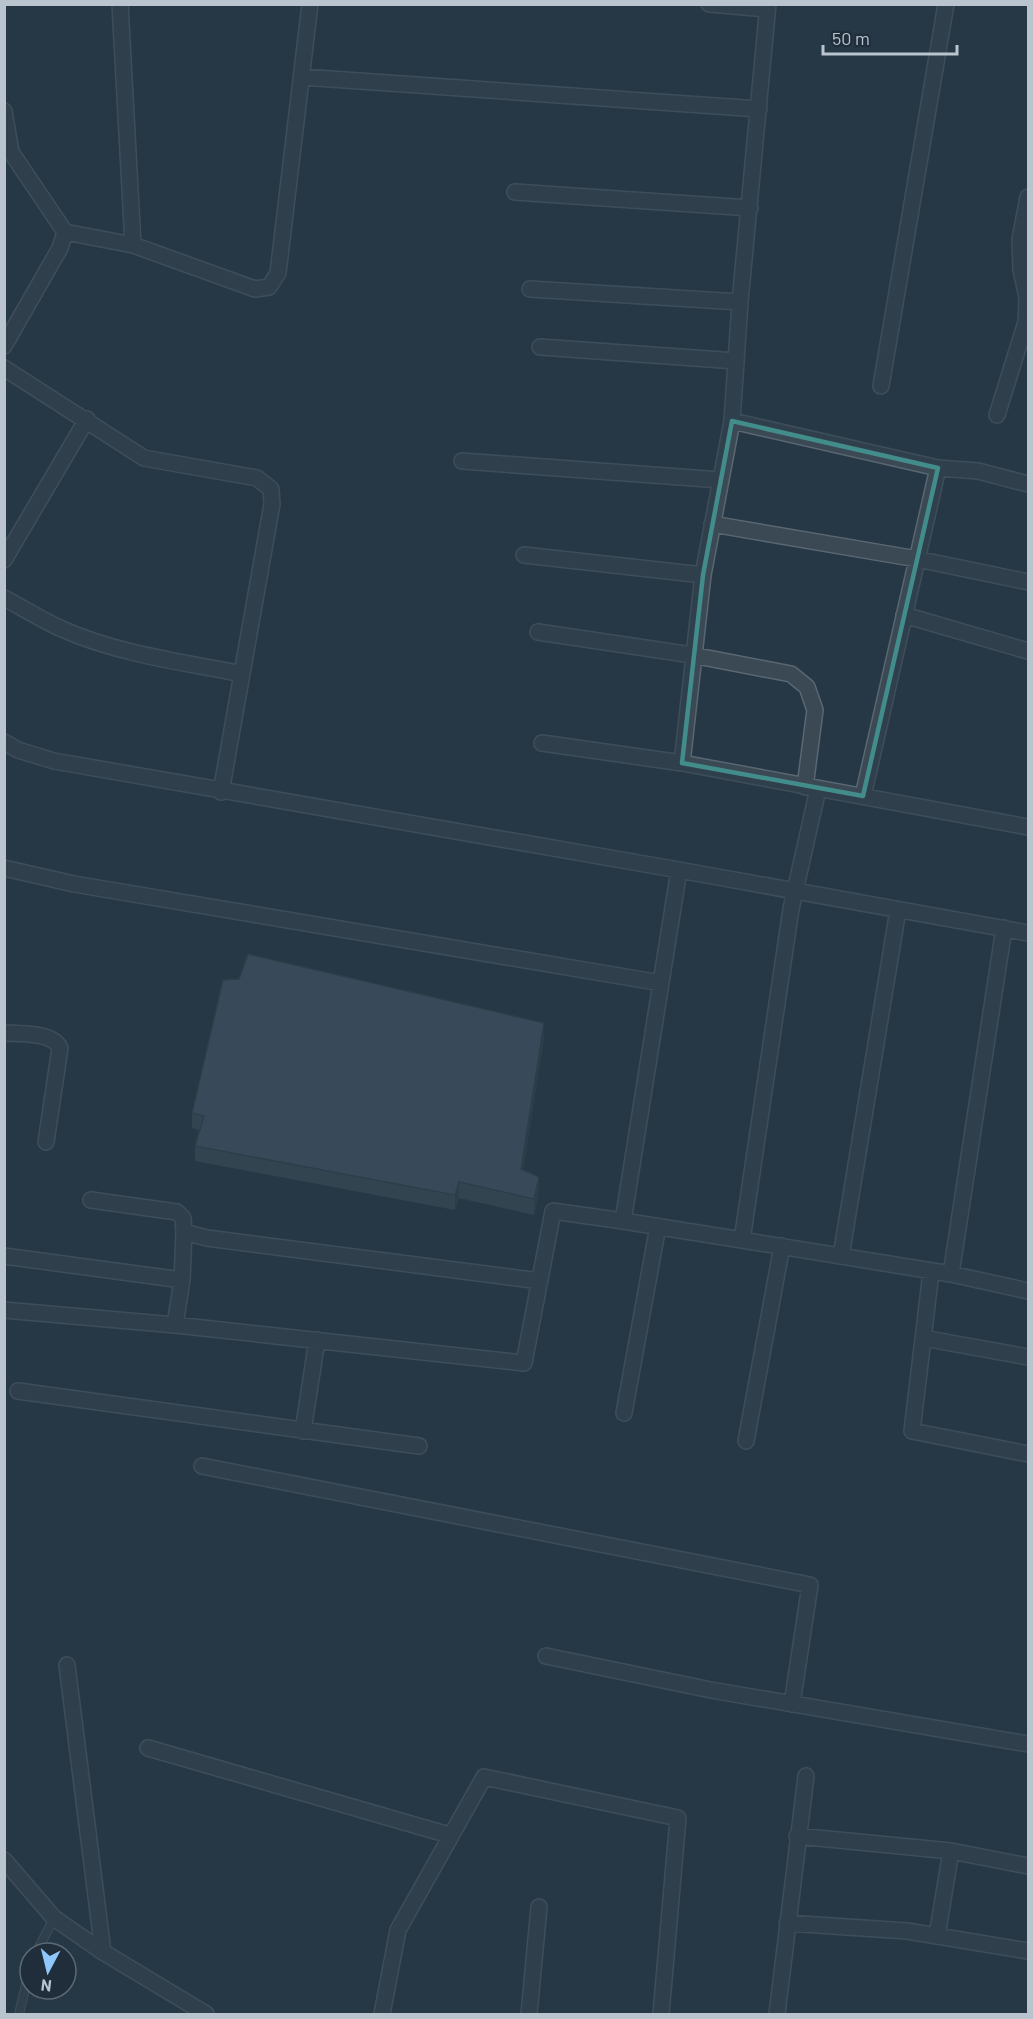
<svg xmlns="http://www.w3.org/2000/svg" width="1033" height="2019" viewBox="0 0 1033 2019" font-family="Barlow,sans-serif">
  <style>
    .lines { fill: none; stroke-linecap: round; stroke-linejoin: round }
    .lane-casing { stroke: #5a6772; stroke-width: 10 }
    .street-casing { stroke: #5a6772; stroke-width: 18 }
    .lane { stroke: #3b4955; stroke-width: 8 }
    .street { stroke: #3b4955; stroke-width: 15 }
    .wall { fill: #445361 }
    .shaded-wall { fill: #37444f }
    .building { fill: #4f6171; stroke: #37444f; stroke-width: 1.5 }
    .marked { fill: none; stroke: #428d8b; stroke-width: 4.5; stroke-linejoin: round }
  </style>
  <rect width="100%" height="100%" fill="#263845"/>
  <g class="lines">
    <g class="lane-casing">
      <path id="lane" d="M36,1953L54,1918
        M19,2014L30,1968"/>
    </g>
    <g class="street-casing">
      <path id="street" d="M120,4L133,245
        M709,4L767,9
        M768,4L740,302L732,421L703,575L682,763L1028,827
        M302,77L759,109
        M4,111L11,152L65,232L60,248L4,346
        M515,192L750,208
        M65,232L133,245L255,289L269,287L278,273L310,4
        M530,289L740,302
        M540,347L736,361
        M4,368L144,458L257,478L271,489L272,504L221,792
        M881,386L946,4
        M997,415L1026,322L1027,297L1021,270L1020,239L1028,197
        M732,421L938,468L863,796
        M462,461L721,480
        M938,468L978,471L1028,484
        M712,524L917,559L1028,582
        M524,555L703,575
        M4,560L87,419
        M4,598C23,608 42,620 62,629C118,654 182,662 242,674
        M904,615L1028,651
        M538,632L692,655L791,674L807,687L815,710L805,787
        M4,742L18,750L54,761L679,870L623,1221L742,1240L791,909L818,789
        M542,743L682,763
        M4,868L74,884L661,983
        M679,870L1028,933
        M4,1033C20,1034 53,1032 60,1048L46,1142
        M91,1200L177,1212L183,1218L184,1232
        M742,1240L951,1274L1028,1291
        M4,1256L182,1280
        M841,1256L898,910
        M931,1272L912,1431L1028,1454
        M951,1274L1004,928
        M4,1310L175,1325L524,1363L553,1211L623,1221
        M175,1325L182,1280L184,1232L207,1238L540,1281
        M923,1338L1028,1357
        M18,1391L419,1446
        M624,1413L658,1226
        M303,1431L317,1340
        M746,1441L782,1246
        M202,1466L810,1585L792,1704
        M546,1656L711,1690L1028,1744
        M67,1665L103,1952
        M148,1748L449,1835
        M797,1836L951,1851L1028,1866
        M4,1860L54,1918L103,1952L206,2014
        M787,1923L907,1931L1028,1951
        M937,1936L951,1851
        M382,2014L398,1930L484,1777L678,1818L661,2014
        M529,2014L539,1907
        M777,2014L806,1776"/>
    </g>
    <use href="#lane" class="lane"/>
    <use href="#street" class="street"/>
  </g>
  <path class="wall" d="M544,1038L523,1170L539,1192L534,1215L459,1198L455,1210L195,1161V1146L199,1130L192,1128V1113Z"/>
  <path class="shaded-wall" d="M544,1023V1038L521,1184V1169Z
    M539,1177V1192L534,1215V1199Z
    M459,1182V1198L455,1210V1195Z"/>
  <path class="building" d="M248,954L544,1023L521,1169L539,1177L534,1199L459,1182L455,1195L195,1146L204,1116L192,1113L223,980L239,979Z"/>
  <path d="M0 0H1033V2019H0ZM732,421L938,468L863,796L682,763L703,575Z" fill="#263845" fill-opacity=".55" fill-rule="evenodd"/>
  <path class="marked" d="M732,421L938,468L863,796L682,763L703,575Z"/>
  <rect width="1033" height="2019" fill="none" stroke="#b9c4ce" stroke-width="12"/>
  <g transform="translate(48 1971) rotate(187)"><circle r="28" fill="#1f2e3a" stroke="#5d6a75" stroke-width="1.5"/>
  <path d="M0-4.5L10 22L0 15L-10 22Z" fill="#8fc7fd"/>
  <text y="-9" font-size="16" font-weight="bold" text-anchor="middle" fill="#b9c4ce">N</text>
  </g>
  <path d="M823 45v9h134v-9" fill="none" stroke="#b9c4ce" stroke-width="3"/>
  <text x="832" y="45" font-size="18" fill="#b9c4ce" stroke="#1f2e3a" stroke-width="4.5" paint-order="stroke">50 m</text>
</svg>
